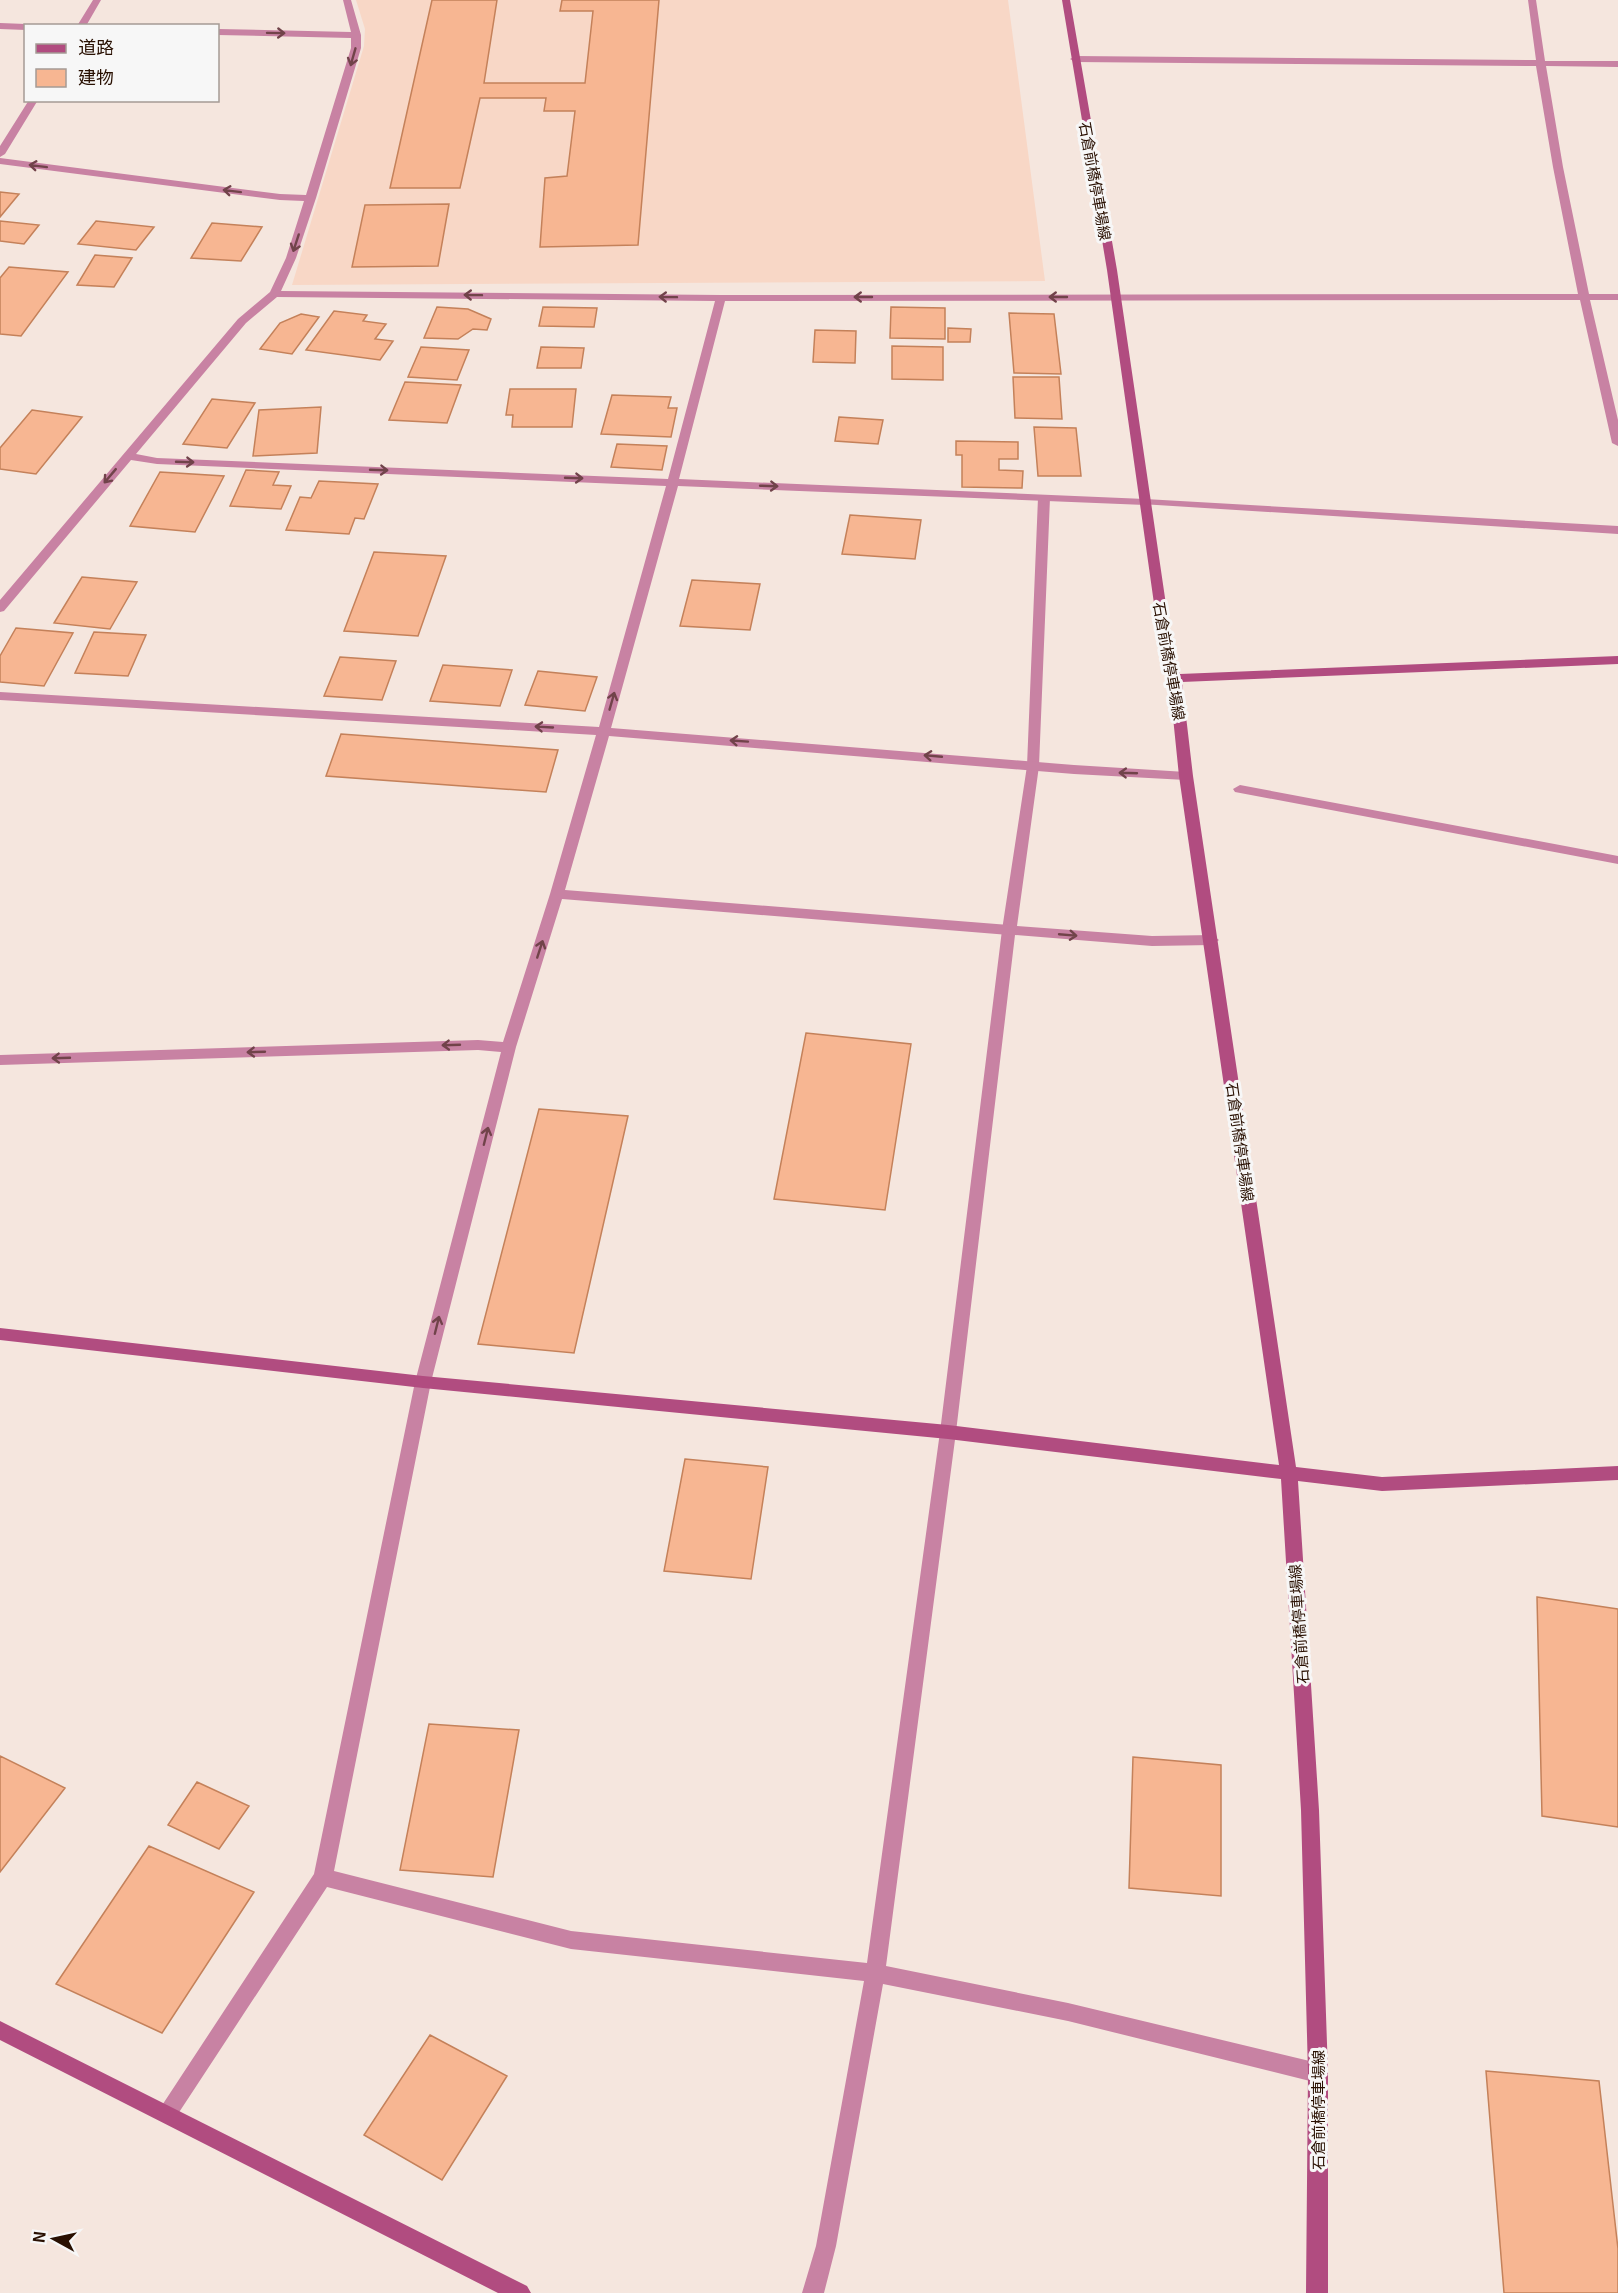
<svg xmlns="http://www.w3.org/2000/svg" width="1618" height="2293" viewBox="0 0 1618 2293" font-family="Georgia,'Noto Sans JP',serif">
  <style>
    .built { fill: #f8d7c6 }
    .building { fill: #f7b692; stroke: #c4815a; stroke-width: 1.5 }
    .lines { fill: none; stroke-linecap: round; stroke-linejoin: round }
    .lane { fill: #c882a3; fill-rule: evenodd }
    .street { fill: #c882a3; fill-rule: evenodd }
    .secondary { fill: #b14c80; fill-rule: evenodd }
    .oneway { stroke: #71434a }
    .labels { text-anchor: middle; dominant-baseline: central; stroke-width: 6; stroke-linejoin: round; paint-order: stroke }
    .street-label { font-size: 15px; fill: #291002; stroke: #f7f7f7 }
  </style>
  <rect width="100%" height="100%" fill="#f5e6de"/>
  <path class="built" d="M356,0H1008L1045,281L292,285L364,46L365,29Z"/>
  <path class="building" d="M432,0H497L484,83H585L593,11H560L562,0H659L638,245L540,247L545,178L567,176L575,111H544L546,98H480L460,188H390Z
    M0,192L19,194L0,217Z
    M449,204L438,266L352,267L365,205Z
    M0,221L39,225L24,244L0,241Z
    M96,221L154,227L136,250L78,244Z
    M212,223L262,227L241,261L191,258Z
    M95,255L132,258L114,287L77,285Z
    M9,267L68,272L21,336L0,334V278Z
    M437,307L468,309L491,319L487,330L473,329L458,339L424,338Z
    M543,307L597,308L594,327L539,326Z
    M891,307L945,308V339L890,338Z
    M334,311L367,315L363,321L386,324L375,339L393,341L380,360L306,350Z
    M1009,313L1054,314L1061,374L1014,373Z
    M301,314L319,317L292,354L260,349L280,323Z
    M948,328L971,329L970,342H948Z
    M815,330L856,331L855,363L813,362Z
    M892,346L943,347V380L892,379Z
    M421,347L469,350L457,380L408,377Z
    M541,347L584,348L581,368H537Z
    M1013,377H1059L1062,419L1015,418Z
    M405,382L461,385L447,423L389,420Z
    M510,389H576L572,427H512L513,415H506Z
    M612,395L671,397L668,408H677L671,437L601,434Z
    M212,399L255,403L227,448L183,444Z
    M321,407L317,453L253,456L259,410Z
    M32,410L82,417L36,474L0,469V448Z
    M839,417L883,420L878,444L835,441Z
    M1034,427L1076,428L1081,476H1038Z
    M956,441L1018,442V459H999V470L1023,471L1022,488L962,487V455H956Z
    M617,444L667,446L662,470L611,467Z
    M246,470L279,472L273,485L291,486L281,509L230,506Z
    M160,472L224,476L195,532L130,526Z
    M319,481L378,484L364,519L355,518L349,534L286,530L300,497L311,498Z
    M850,515L921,520L915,559L842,554Z
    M374,552L446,556L418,636L344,631Z
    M82,577L137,582L110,629L54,623Z
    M692,580L760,584L750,630L680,626Z
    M16,628L73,633L44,686L0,682V656Z
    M94,632L146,635L128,676L75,673Z
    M340,657L396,661L382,700L324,696Z
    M443,665L512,670L500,706L430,701Z
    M538,671L597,677L585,711L525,705Z
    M341,734L558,750L546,792L326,776Z
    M806,1033L911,1044L885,1210L774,1199Z
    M539,1109L628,1116L574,1353L478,1344Z
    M685,1459L768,1467L751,1579L664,1571Z
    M1537,1597L1618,1609V1827L1542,1816Z
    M429,1724L519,1730L493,1877L400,1870Z
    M0,1756L65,1788L0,1872Z
    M1133,1757L1221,1765V1896L1129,1888Z
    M197,1782L249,1806L219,1849L168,1825Z
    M149,1846L254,1892L162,2033L56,1984Z
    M430,2035L507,2076L442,2180L364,2135Z
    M1486,2071L1599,2081L1618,2249V2293H1504Z"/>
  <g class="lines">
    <path class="lane" d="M93,0H101L86,26H77Z
      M29,100H38L5,154L0,157V146Z
      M1044,495L1050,498L1039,766L1017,926L1152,936L1212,935L1219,940L1212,945L1152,946L1015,935L956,1432L954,1437L948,1439L942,1437L940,1432L1002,930L1027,766L1038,498Z
      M1145,499L1618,526V534L1141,504V500Z
      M1240,785L1618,856V864L1235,792L1233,789Z"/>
    <path class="street" d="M343,0H351L361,35V48L316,198L296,258L281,291L721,295L1578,294L1553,167L1536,66L1075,62L1070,59L1075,56L1536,60L1528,0H1536L1545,61H1618V67L1546,66L1563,167L1589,294H1618V300H1590L1618,420V446L1612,443L1580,300L725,301L679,479L1145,499L1151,502L1145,505L678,486L611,728L1074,765L1186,772L1193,776L1186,780L1074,774L609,736L565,890L1009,925L1016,930L1009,935L562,899L516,1047L431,1382L334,1871L571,1931L867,1963L940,1432L942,1427L948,1425L954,1427L956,1432L886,1966L1068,2003L1318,2063L1325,2066L1328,2073L1325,2080L1318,2083L1068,2021L883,1984L836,2246L824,2293H802L816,2246L864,1981L571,1949L327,1887L174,2120L167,2123L160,2120L157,2113L314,1874L415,1382L501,1052L478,1050L0,1065V1055L478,1040L503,1042L550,894L596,735L0,700V692L599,727L666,486L157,464L131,460L4,611L0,612V600L238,319L270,292L286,258L304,201L280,200L0,164V158L280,194L306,195L351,48V38L218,35V29L351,32ZM277,297L715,301L668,479L157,458L136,454L246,323Z
      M0,23L26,24L29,26H26V30L0,29Z"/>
    <path class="secondary" d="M1062,0H1070L1117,270L1170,632L1180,674L1618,656V664L1182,682L1193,776L1296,1467L1382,1477L1618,1466V1480L1382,1491L1298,1481L1319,1810L1328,2073V2293H1306L1308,2073L1301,1810L1281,1479L948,1439L423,1388L0,1340V1328L423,1376L948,1425L1279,1465L1179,776L1169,678L1158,632L1107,270Z
      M0,2021L527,2286L531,2293H498L0,2040Z"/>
  </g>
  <defs><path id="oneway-shaft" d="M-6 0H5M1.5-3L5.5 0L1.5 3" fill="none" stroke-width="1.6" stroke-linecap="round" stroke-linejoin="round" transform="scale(1.5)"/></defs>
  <g class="oneway">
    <use href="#oneway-shaft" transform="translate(276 33) rotate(1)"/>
    <use href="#oneway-shaft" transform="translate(353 57) rotate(106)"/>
    <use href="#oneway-shaft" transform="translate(38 166) rotate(-173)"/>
    <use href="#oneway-shaft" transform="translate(232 191) rotate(-173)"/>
    <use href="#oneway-shaft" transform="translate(296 243) rotate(108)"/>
    <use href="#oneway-shaft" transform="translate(473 295) rotate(-179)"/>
    <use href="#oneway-shaft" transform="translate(668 297) rotate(-179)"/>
    <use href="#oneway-shaft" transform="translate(863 297) rotate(180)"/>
    <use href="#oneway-shaft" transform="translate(1058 297) rotate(180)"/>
    <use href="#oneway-shaft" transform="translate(185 462) rotate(2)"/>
    <use href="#oneway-shaft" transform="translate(379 470) rotate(2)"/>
    <use href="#oneway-shaft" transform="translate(110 476) rotate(130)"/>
    <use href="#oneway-shaft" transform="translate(574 478) rotate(2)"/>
    <use href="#oneway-shaft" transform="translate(769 486) rotate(2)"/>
    <use href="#oneway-shaft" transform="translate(612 701) rotate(-74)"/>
    <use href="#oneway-shaft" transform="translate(544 727) rotate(-177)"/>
    <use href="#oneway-shaft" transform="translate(739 741) rotate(-176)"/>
    <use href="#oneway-shaft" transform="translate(933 756) rotate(-175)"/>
    <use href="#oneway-shaft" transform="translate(1128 773) rotate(-178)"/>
    <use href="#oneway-shaft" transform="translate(1068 935) rotate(5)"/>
    <use href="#oneway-shaft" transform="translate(540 949) rotate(-72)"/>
    <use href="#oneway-shaft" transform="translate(451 1045) rotate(178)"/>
    <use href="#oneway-shaft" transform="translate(256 1052) rotate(178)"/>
    <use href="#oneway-shaft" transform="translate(61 1058) rotate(178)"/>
    <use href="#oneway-shaft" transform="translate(486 1136) rotate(-76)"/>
    <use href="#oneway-shaft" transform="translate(437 1325) rotate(-76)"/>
  </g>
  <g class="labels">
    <g class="street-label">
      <text transform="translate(1096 181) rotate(80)">石倉前橋停車場線</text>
      <text transform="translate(1170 661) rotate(80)">石倉前橋停車場線</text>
      <text transform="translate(1241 1142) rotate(82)">石倉前橋停車場線</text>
      <text transform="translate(1298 1624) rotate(-94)">石倉前橋停車場線</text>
      <text transform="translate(1317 2110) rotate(-90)">石倉前橋停車場線</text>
    </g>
  </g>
  <rect x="24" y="24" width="195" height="78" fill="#f7f7f7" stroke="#a59b95" stroke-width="1.5"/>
  <rect x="36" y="44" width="30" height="9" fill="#b14c80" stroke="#a59b95" stroke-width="1.5"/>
  <text x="78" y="54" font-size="18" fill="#291002">道路</text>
  <rect x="36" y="69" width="30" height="18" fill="#f7b692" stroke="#a59b95" stroke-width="1.5"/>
  <text x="78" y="84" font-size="18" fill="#291002">建物</text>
  <g transform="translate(54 2239) rotate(278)" stroke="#f7f7f7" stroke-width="4.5" paint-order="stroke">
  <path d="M0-4.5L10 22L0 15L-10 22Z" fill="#291002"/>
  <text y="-9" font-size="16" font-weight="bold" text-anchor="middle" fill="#291002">N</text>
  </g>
</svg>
